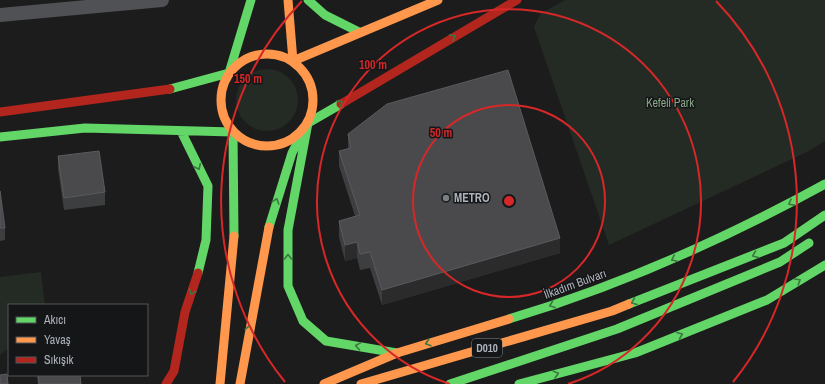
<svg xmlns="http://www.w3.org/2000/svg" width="825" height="384" viewBox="0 0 825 384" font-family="'Archivo Narrow',sans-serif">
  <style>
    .green { fill: #242b24 }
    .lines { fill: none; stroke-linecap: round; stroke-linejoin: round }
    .street { stroke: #505154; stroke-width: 14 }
    .fast { stroke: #63d668; stroke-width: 9 }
    .slow { stroke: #ff974d; stroke-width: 9 }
    .jam { stroke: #b3261e; stroke-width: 9 }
    .wall { fill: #3d3e3f }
    .shaded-wall { fill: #2b2b2c }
    .building { fill: #4a4a4d; stroke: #595b5e }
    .oneway { stroke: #3c7640 }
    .ring { fill: none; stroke: #d62828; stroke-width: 2 }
    .poi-dot { fill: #7b7e83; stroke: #151618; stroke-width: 1.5 }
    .labels { text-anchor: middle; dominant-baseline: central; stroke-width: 3; stroke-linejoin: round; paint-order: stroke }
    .shield { fill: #151618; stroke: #80848a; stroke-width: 1 }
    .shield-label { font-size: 11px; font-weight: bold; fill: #aeb3bb }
    .park-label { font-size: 12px; fill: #88a586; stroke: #151618 }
    .poi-label { font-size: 12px; font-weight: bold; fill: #aeb3bb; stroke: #151618; text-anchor: start }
    .street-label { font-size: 12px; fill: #aeb3bb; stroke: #151618 }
    .centre { fill: #d62828; stroke: #151618; stroke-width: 2 }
    .ring-label { font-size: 12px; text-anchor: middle; font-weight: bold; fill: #d62828; stroke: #151618; stroke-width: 3; stroke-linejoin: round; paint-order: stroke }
  </style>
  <rect width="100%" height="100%" fill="#1c1c1c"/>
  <path class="green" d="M565,0H825V141L809,151L609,245L534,27L540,14Z
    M236 100a31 31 0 1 1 62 0a31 31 0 1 1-62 0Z
    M41,272L45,305H9V348L0,355V277Z"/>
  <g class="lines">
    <path class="street" d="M0,15L162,0"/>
    <path class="fast" d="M308,0L325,15L359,32
      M170,89L229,73L251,0
      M341,104L308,123L288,230V286L303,321L326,341L397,353
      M181,131L208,186L206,240L198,273
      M233,132L234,236
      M0,137L85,128L233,132
      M269,227L292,153L303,132
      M629,304L784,243L825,215
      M509,319C619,286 725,239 825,184
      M450,384L617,329L780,262L809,243
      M519,384L635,353L767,300L825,265"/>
    <path class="slow" d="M288,0L293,61L438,0
      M221 100a46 46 0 1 1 92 0a46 46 0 1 1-92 0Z
      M220,384L234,236
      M240,384L269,227
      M324,384L397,353L509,319
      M361,384L612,311L629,304"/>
    <path class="jam" d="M341,104L517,0
      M0,112L170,89
      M166,384L174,371L185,312L198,273"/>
  </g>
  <path class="wall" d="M348,134L560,253L382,305L370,268L360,270L357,258L345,261L339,237V221L355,216L339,166V151L348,149Z
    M58,156L105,192V205L64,210L58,169Z
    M0,191L5,228V240L0,241Z
    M37,375H80L81,384H38Z"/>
  <path class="shaded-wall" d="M560,238V253L382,305V290Z
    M357,242V258L345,261V245Z"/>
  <path class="building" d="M508,70L560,238L382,290L370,252L360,254L357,242L345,245L339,221L360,215L339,151L351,148L348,134L387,104Z
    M99,151L105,192L64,198L58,156Z
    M0,191L5,228H0Z
    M7,374L8,384H0V375Z
    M38,375H80L81,384H39Z"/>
  <defs><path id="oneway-chevron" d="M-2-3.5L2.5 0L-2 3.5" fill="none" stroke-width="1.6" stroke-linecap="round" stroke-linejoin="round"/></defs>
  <g class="oneway">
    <use href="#oneway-chevron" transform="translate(453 37) rotate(-30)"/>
    <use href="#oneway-chevron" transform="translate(340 103) rotate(-30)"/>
    <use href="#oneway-chevron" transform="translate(198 167) rotate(64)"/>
    <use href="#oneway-chevron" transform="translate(276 201) rotate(-72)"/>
    <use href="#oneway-chevron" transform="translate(791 203) rotate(151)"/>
    <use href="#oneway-chevron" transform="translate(755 255) rotate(158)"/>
    <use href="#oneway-chevron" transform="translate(288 257) rotate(-90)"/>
    <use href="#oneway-chevron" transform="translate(674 259) rotate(155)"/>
    <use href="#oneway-chevron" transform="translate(798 281) rotate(-31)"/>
    <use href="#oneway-chevron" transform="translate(192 292) rotate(110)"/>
    <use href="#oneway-chevron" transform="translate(634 302) rotate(158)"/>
    <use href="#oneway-chevron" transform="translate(552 305) rotate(160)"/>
    <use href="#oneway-chevron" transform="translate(249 328) rotate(-80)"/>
    <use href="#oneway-chevron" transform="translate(680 335) rotate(-22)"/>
    <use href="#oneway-chevron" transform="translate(428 343) rotate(163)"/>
    <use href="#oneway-chevron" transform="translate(358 346) rotate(-170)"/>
    <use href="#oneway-chevron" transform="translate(556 374) rotate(-15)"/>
  </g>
  <g class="ring">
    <circle cx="509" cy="201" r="96"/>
    <path d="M450 384A192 192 0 1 1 568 384"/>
    <path d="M285 382A288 288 0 0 1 302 1M716 1A288 288 0 0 1 733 382"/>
  </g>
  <circle class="poi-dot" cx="446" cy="198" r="4"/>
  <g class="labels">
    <rect class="shield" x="472" y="339" width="30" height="18" rx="3"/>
    <g class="shield-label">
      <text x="487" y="348">D010</text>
    </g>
    <g class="park-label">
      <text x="670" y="103">Kefeli Park</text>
    </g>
    <g class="poi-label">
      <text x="454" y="198">METRO</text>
    </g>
    <g class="street-label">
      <text transform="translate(575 284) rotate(-20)">İlkadım Bulvarı</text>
    </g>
  </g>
  <circle cx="509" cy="201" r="6" class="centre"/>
  <g class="ring-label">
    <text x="373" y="69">100 m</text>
    <text x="248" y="83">150 m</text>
    <text x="441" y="137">50 m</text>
  </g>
  <rect x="8" y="304" width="140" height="72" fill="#151618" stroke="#525559"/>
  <rect x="16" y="317" width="20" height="6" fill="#63d668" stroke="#525559"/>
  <text x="44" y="324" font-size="12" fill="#aeb3bb">Akıcı</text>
  <rect x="16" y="337" width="20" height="6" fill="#ff974d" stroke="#525559"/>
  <text x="44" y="344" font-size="12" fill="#aeb3bb">Yavaş</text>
  <rect x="16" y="357" width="20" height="6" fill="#b3261e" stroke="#525559"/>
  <text x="44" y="364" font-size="12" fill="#aeb3bb">Sıkışık</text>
</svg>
